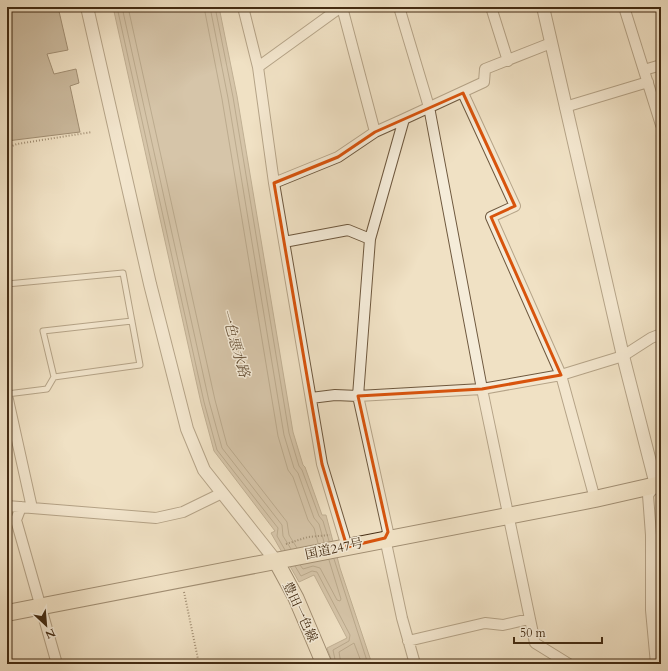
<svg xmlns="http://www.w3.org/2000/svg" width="668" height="671" viewBox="0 0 668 671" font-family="Cardo,'Noto Serif JP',serif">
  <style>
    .water { fill: #b5a387; stroke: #877358 }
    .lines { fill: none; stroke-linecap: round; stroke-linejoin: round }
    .shore { stroke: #7c674c; stroke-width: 1 }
    .building { fill: #9d8a6f; stroke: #432b12 }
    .service-casing { stroke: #6e583e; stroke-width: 7 }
    .minor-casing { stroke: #6e583e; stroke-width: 12 }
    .tertiary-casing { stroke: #6e583e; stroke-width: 14 }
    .primary-casing { stroke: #432b12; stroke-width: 17 }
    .trunk-casing { stroke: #432b12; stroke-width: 18 }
    .path { stroke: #432b12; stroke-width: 2; stroke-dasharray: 1 2; stroke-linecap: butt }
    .service { stroke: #f5ecd9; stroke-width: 5 }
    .minor { stroke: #f5ecd9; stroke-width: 10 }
    .tertiary { stroke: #f5ecd9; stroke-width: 12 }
    .primary { stroke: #f0e1c4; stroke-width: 15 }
    .trunk { stroke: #f0e1c4; stroke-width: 16 }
    .marked { fill: none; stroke: #d8540d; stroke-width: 3; stroke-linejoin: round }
    .labels { text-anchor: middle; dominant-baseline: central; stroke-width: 3; stroke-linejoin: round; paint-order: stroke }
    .street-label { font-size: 13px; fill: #432b12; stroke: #f5ecd9 }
    .water-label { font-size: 14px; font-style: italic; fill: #654f35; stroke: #f5ecd9 }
  </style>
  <rect width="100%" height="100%" fill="#f0e1c4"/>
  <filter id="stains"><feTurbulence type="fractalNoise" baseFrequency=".005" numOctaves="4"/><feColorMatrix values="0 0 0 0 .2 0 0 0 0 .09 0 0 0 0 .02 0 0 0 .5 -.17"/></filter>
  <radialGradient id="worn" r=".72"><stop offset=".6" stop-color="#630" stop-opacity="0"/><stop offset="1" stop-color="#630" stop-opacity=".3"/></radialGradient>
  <path class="water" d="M113,7H219L237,96L293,432L303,465L305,467L322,515H326L340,568L372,664H333L327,648L347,638L314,575L299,582L271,533L275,531L214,451L201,403Z"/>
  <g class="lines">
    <path class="shore" d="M117,7L204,402L217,450L278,528L277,536L285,550
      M122,7L209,401L222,448L282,525L283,536L291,549
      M128,7L215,400L227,445L287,522L289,535L297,548
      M204,7L222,99L278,436L288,470L293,477L308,520L314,528L318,543
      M210,7L228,98L284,435L294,468L298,473L314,518L319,524L324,542
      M215,7L233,97L289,433L299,466L302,470L319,516L323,521L329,541
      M334,559L368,664
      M300,565L303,569L313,566L320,568L337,600L340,601L341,599L329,560
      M295,566L301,576L312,571L317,572L350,635L349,641L333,650L336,664
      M341,664L339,652L354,643L362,664"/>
  </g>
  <path class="building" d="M24,7H58L68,50L47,54L54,74L76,69L79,83L70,86L80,132L7,141V9Z"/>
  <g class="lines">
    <g class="service-casing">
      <path id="service" d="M7,284L123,273L140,365L54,377L47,389L7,394
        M54,377L43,331L132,321"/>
    </g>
    <g class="minor-casing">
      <path id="minor" d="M243,7L258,67L274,183L322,464L347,547
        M342,7L375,132
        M399,7L429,107L482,389L535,643L569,664
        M491,7L508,61
        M624,7L661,125
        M258,67L341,7
        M644,70L661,65
        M463,93L515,206L491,217L561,375L595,499
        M565,107L648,82
        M274,183L338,157L375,132L404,119
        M284,242L348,230L370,239
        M7,395L32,508
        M311,398L335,395L358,396L482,389L561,375L623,356L651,338L661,334
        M7,506L156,518L183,512L222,493
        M21,507L16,520L57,664
        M408,641L485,623L503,625L529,619
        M415,664L402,618L385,538L388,532L358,396L370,239L404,119L484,82L485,69L551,43
        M656,664L651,610V535L648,495L656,485"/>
    </g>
    <g class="tertiary-casing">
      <path id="tertiary" d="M87,7L150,284L187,429L204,470L276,561
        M543,7L623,356L656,485"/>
    </g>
    <g class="primary-casing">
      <path id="primary" d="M276,561L296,598L324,664"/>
    </g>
    <g class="trunk-casing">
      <path id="trunk" d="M7,613L595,499L661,484"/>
    </g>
    <path class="path" d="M7,148L17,144L92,132
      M286,544L308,537L330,535
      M184,592L199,664"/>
    <use href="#service" class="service"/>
    <use href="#minor" class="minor"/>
    <use href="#tertiary" class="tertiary"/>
    <use href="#primary" class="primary"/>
    <use href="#trunk" class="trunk"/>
  </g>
  <path d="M0 0H668V671H0ZM463,93L515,206L491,217L561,375L482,389L358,396L388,532L385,538L347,547L322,464L274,183L338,157L375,132Z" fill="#f0e1c4" fill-opacity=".55" fill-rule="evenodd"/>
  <path class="marked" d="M463,93L515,206L491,217L561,375L482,389L358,396L388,532L385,538L347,547L322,464L274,183L338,157L375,132Z"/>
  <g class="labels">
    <g class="street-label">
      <text transform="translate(334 549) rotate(-12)">国道247号</text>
      <text transform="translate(300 612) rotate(65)">豊田一色線</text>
    </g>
    <g class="water-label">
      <text transform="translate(235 343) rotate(74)">一色悪水路</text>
    </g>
  </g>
  <rect width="668" height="671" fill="none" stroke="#f0e1c4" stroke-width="24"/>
  <rect x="8" y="8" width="652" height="655" fill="none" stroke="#432b12" stroke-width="2"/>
  <rect x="12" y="12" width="644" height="647" fill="none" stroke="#432b12"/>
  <g transform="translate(46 625) rotate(154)" stroke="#f5ecd9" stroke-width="3" paint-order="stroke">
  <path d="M0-3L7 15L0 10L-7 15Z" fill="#432b12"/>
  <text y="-6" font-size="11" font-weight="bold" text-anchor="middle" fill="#432b12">N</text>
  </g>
  <path d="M514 637v6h88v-6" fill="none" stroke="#432b12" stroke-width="2"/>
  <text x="520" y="637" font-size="12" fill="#432b12" stroke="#f5ecd9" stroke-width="3" paint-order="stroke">50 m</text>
  <rect width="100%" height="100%" filter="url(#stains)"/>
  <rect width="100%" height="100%" fill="url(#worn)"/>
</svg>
